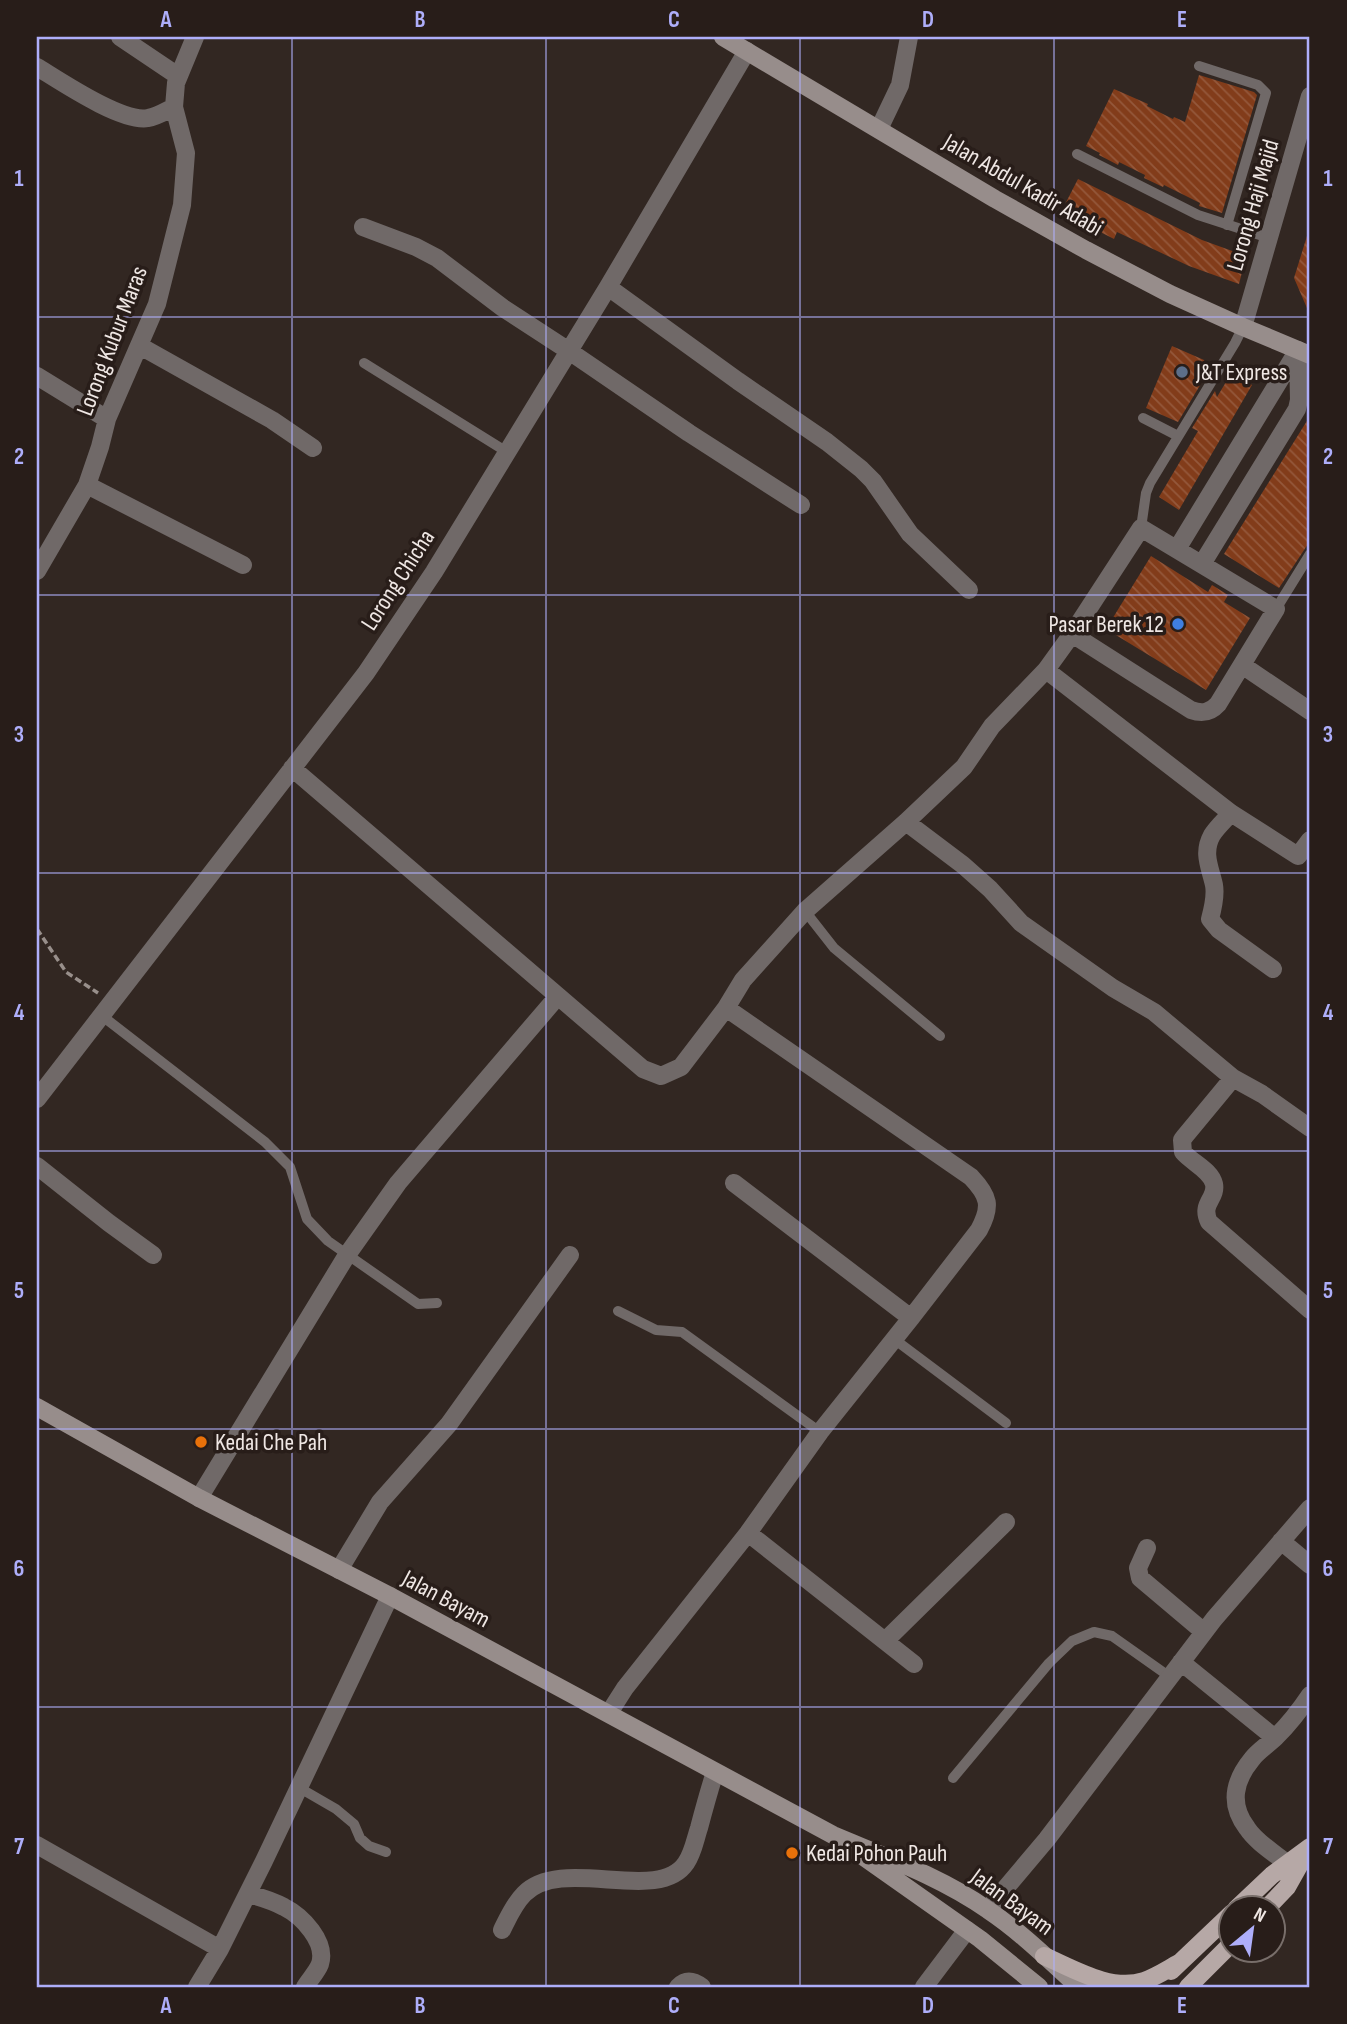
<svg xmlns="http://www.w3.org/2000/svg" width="1347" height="2024" viewBox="0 0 1347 2024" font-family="'Sofia Sans Condensed',sans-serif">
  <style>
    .building { fill: url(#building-back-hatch) }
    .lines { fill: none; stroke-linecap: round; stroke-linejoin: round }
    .path { stroke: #988f8b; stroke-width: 3.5; stroke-dasharray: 7 3.5; stroke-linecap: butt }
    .lane { stroke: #706968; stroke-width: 10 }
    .street { stroke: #706968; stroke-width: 18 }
    .secondary { stroke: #978d8b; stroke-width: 18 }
    .primary { stroke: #b6a8a6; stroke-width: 18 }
    .grid { fill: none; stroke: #aeaefa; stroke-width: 2; stroke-opacity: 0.55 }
    .service-dot { fill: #5c6f8a; stroke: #281d19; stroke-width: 2.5 }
    .shop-dot { fill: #3f7fe0; stroke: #281d19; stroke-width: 2.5 }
    .food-dot { fill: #e8710a; stroke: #281d19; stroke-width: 2.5 }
    .labels { text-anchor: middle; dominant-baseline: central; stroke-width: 7; stroke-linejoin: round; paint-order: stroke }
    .street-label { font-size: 24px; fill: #efe7e4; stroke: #281d19 }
    .poi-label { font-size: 24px; fill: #efe7e4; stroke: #281d19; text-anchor: start }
    .neatline { fill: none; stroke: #aeaefa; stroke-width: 2.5 }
    .grid-label { font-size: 23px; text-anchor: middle; font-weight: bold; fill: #aeaefa }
  </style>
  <defs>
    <pattern id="building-back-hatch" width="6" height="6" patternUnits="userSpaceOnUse" patternTransform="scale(1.75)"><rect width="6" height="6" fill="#823c1a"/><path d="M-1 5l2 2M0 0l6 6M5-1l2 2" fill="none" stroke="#94583b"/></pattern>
  </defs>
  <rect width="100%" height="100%" fill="#322722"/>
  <path class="building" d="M1199,75L1254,92L1257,95L1222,213L1199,206L1200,203L1164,185L1163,187L1144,178L1145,175L1119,162L1118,165L1099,155L1100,153L1086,146L1114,89L1148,104L1147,106L1173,119L1174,117L1185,122Z
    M1078,179L1202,240L1246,256L1239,284L1189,266L1117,232L1114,239L1061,212Z
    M1307,236H1310V315L1294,278Z
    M1172,346L1204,360L1208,372L1178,422L1146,408Z
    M1232,372L1252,385L1179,510L1159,497L1198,431L1192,428L1215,391L1217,397Z
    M1310,416V541L1279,588L1224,554Z
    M1151,556L1208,592L1212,585L1228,595L1224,602L1250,618L1206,690L1106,629Z"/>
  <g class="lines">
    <path class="path" d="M37,929L66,972L98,993"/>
    <path class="lane" d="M1199,66L1258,85L1266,93L1227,225
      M1077,154L1198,215L1269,238
      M364,363L507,452
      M1143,418L1178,436
      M1141,528L1146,493L1150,483L1235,343L1243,327
      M1276,609L1310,554
      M805,911L834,948L940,1036
      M101,1015L265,1142L290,1167L307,1219L328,1241L418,1304L437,1303
      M618,1311L656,1330L682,1332L820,1432
      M894,1339L1006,1423
      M953,1778L1049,1663L1072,1641L1094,1632L1112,1636L1170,1677
      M298,1787L336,1809L354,1824L360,1838L369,1846L386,1852"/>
    <path class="street" d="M120,37L178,76
      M37,67C60,81 122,123 148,118C156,117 166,111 174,107
      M879,129L900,85L909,37
      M363,227L416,247L437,258L503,308L569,351L689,433L801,505
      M608,287L738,381L827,442L861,469L873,481L910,534L969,590
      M1243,327L1310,96
      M140,346L272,420L313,448
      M37,376L107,419
      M87,485L243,565
      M1177,549L1298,350
      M1202,564L1297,409L1299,400L1298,350
      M37,571L87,485L100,447L107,419L157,304L182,205L186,153L174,107L176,83L195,37
      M1242,665L1310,711
      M1046,670L1231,813L1298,856L1310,840
      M292,768L643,1069L661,1076L681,1067L726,1008L743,980L805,911L906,822L964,767L992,726L1046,670L1072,634L1141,528L1276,609L1218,704C1210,713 1202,714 1191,710L1072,634
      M1231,813C1225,820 1217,827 1212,835C1202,853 1210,867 1214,885C1216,896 1213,908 1210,919L1219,930L1273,969
      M906,822L963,865L990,889L1021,923L1113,988L1154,1012L1233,1078L1262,1094L1310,1128
      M1233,1078L1185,1136L1182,1140L1183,1152C1191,1162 1211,1170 1214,1184C1217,1199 1200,1203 1209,1222L1310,1310
      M37,1099L366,673L434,572L608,287L747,51
      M37,1166L109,1223L153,1255
      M734,1183L911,1318
      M199,1498L347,1255L398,1183L558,996
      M748,1533L914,1664
      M1281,1541L1310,1565
      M1147,1548L1138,1568L1140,1578L1204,1632
      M339,1570L380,1502L449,1424L570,1255
      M885,1641L1006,1522
      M1181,1662L1275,1738
      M609,1713L625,1688L748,1533L820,1432L911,1318L979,1230C992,1206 989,1196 971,1177L726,1008
      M37,1845L220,1949
      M1288,1864C1274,1853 1256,1842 1247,1828C1229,1804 1234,1781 1252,1759C1258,1751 1268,1745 1276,1737C1289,1724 1300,1710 1310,1695
      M248,1894C260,1897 273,1901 284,1907C302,1916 327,1942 320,1964C317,1972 309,1980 305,1987
      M988,1909L1047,1839L1214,1619L1310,1508
      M502,1930C508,1918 514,1904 524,1894C562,1855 658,1905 686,1863C693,1853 695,1840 699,1828C704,1809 709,1791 715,1772
      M197,1987L220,1949L264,1861L390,1596
      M678,1987C686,1979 694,1981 702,1987
      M924,1987L967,1930"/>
    <path class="secondary" d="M723,37L995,199L1086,250L1170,294L1243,327L1310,355
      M37,1407L199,1498L390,1596L833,1835C885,1857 941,1877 988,1910C1021,1932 1050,1961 1079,1987
      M858,1853L980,1939L1039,1987"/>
    <path class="primary" d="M1236,1909L1272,1875L1310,1847
      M1266,1909L1287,1887L1305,1855
      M1044,1956C1074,1969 1111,1992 1144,1981C1156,1977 1168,1969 1179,1963
      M1171,1971L1232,1913
      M1188,1987L1232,1943"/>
  </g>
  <path class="grid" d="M292,37V1987M546,37V1987M800,37V1987M1054,37V1987M37,317H1310M37,595H1310M37,873H1310M37,1151H1310M37,1429H1310M37,1707H1310"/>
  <circle class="service-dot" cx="1182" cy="372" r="7"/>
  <circle class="shop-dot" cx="1178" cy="624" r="7"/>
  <g class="food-dot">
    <circle cx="201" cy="1442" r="7"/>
    <circle cx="792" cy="1853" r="7"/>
  </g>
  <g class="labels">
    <g class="street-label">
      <text transform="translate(1023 185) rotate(30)">Jalan Abdul Kadir Adabi</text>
      <text transform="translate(1253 205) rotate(-74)">Lorong Haji Majid</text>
      <text transform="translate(112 341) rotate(-69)">Lorong Kubur Maras</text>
      <text transform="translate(398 580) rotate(-57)">Lorong Chicha</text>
      <text transform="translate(446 1599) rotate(28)">Jalan Bayam</text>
      <text transform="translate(1012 1902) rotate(36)">Jalan Bayam</text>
    </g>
    <g class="poi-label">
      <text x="1196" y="372">J&amp;T Express</text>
      <text x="1164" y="624" text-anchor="end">Pasar Berek 12</text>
      <text x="215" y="1442">Kedai Che Pah</text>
      <text x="806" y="1853">Kedai Pohon Pauh</text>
    </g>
  </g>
  <rect width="1347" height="2024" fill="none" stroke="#281d19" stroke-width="77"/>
  <g transform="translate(1252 1929) rotate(29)"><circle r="33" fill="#281d19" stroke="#786e6a" stroke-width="2"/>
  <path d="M0-5L12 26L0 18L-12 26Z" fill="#aeaefa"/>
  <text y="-10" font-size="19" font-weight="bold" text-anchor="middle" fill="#efe7e4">N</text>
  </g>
  <rect x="38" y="38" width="1270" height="1948" class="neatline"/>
  <g class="grid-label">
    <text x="166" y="27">A</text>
    <text x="420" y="27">B</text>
    <text x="674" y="27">C</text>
    <text x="928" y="27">D</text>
    <text x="1182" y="27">E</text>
    <text x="19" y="186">1</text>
    <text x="1328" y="186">1</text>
    <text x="19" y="464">2</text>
    <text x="1328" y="464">2</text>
    <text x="19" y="742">3</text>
    <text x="1328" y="742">3</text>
    <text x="19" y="1020">4</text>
    <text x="1328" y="1020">4</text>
    <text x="19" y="1298">5</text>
    <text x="1328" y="1298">5</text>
    <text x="19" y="1576">6</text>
    <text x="1328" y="1576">6</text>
    <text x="19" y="1854">7</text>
    <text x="1328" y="1854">7</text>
    <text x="166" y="2013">A</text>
    <text x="420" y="2013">B</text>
    <text x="674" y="2013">C</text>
    <text x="928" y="2013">D</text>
    <text x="1182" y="2013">E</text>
  </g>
</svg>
